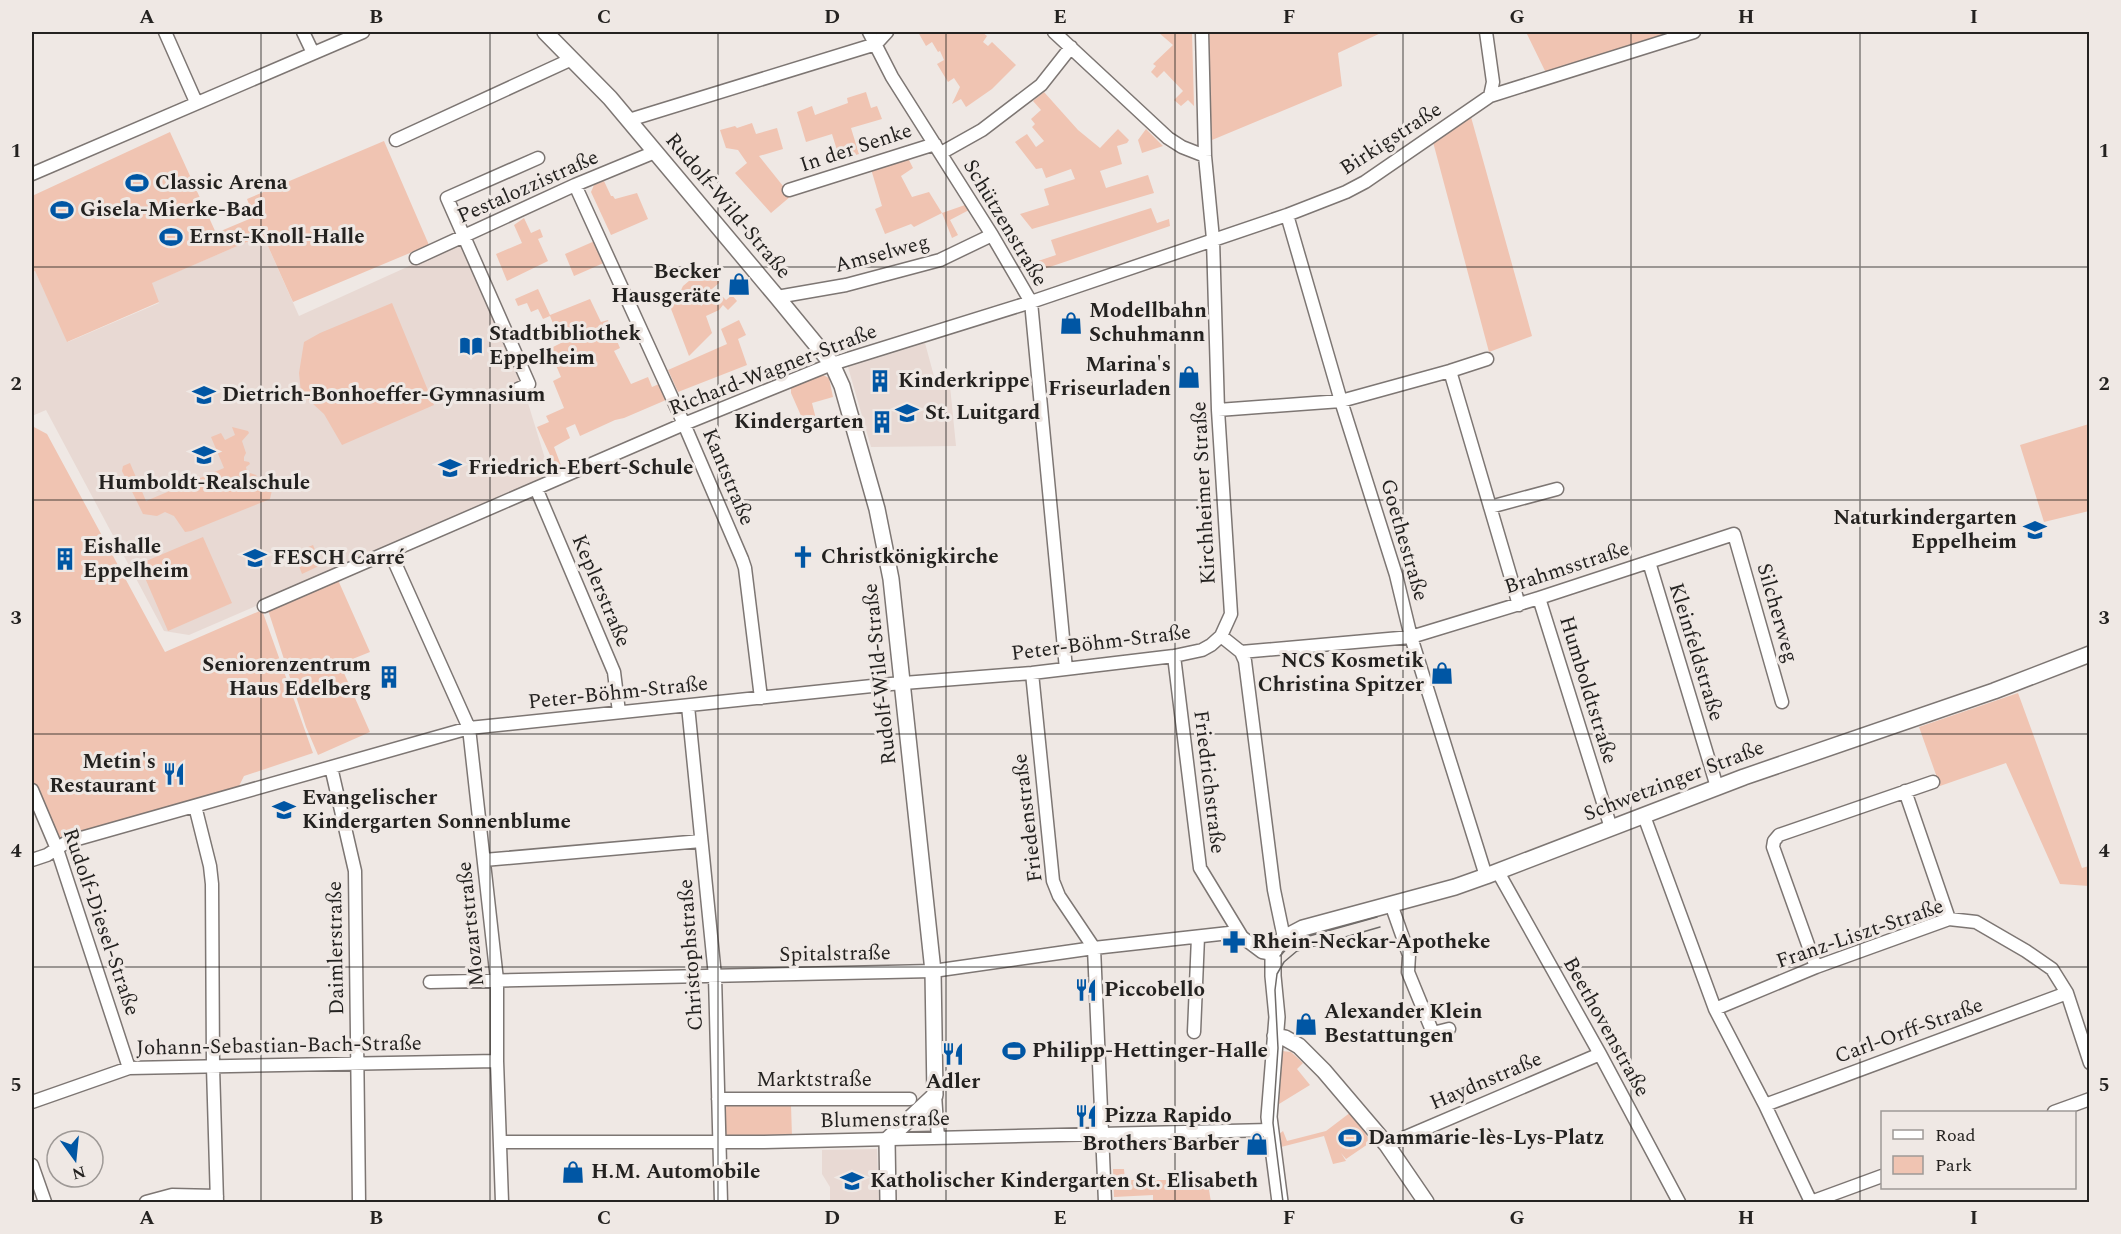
<svg xmlns="http://www.w3.org/2000/svg" width="2121" height="1234" viewBox="0 0 2121 1234" font-family="Spectral,serif">
  <style>
    .built { fill: #e8d9d3 }
    .green { fill: #f0c4b2 }
    .lines { fill: none; stroke-linecap: round; stroke-linejoin: round }
    .minor-casing { stroke: #7d7673; stroke-width: 15 }
    .tertiary-casing { stroke: #7d7673; stroke-width: 18 }
    .minor { stroke: #fff; stroke-width: 12 }
    .tertiary { stroke: #fff; stroke-width: 15 }
    .tram { stroke: #6f6b69; stroke-width: 1.5 }
    .grid { fill: none; stroke: #242220; stroke-width: 1.5; stroke-opacity: 0.55 }
    .labels { text-anchor: middle; dominant-baseline: central; stroke-width: 6; stroke-linejoin: round; paint-order: stroke }
    .street-label { font-size: 21px; fill: #242220; stroke: #efe8e4 }
    .poi-label { font-size: 21px; font-weight: bold; fill: #242220; stroke: #efe8e4; text-anchor: start }
    .neatline { fill: none; stroke: #242220; stroke-width: 2 }
    .grid-label { font-size: 20px; text-anchor: middle; font-weight: bold; fill: #242220 }
  </style>
  <rect width="100%" height="100%" fill="#efe8e4"/>
  <path class="built" d="M263,235L299,316L460,243L520,377L551,478L189,635L164,631L46,410L32,416V272L35,271L68,342L159,303L151,283Z
    M925,343L935,380L949,376L956,446L871,447L848,367Z
    M877,1149L879,1201L830,1202V1187L822,1174V1150Z"/>
  <path class="green" d="M918,32H982L987,36L983,42L988,46L992,42L1016,65L992,89L969,105L966,107L961,99L952,104L960,87L954,78L948,82L937,64L944,60L940,51L938,52L932,42L926,46Z
    M1158,32H1192L1194,106L1188,100L1181,106L1174,100L1183,91L1164,71L1157,78L1151,72L1156,66L1153,64L1173,45Z
    M1203,32H1383L1338,53L1342,86L1212,140Z
    M1526,32H1683L1547,75Z
    M866,92L871,108L877,106L882,119L851,128L859,154L840,160L832,134L806,142L797,112L812,106L815,115L848,103L847,98Z
    M1044,92L1078,130L1100,148L1118,129L1129,140L1127,143L1117,146L1122,164L1100,171L1106,188L1148,175L1154,193L1032,229L1020,214L1049,205L1044,189L1075,179L1071,169L1046,178L1042,168L1036,169L1015,142L1027,134L1036,147L1044,141L1032,127L1035,124L1031,119L1041,110L1033,101Z
    M1471,117L1532,336L1489,352L1433,142Z
    M752,123L756,134L777,128L783,149L759,156L791,196L771,213L735,173L747,163L738,150L726,148L720,130L735,126L737,128Z
    M1146,129L1163,146L1142,153L1138,140Z
    M170,132L216,233L254,217L247,199L384,141L429,245L293,302L263,235L152,283L159,302L67,342L35,271L32,272V196Z
    M908,158L913,168L901,176L912,197L929,192L942,213L965,205L969,210L950,220L958,235L952,238L942,213L914,227L911,224L885,234L875,209L882,206L871,169Z
    M604,181L611,196H613L615,199L637,193L648,219L611,235L591,192L594,185Z
    M1151,208L1157,223L1169,219L1170,226L1038,271L1035,262L1056,255L1051,240Z
    M524,218L531,233L540,229L543,237L538,239L548,261L507,281L496,254L522,243L514,225Z
    M597,240L606,262L574,276L565,254Z
    M708,265L719,275V283L699,300L701,306L718,292L726,300L732,295L737,301L728,310L723,305L719,310L706,316L712,333L689,356L668,301L678,296L683,286Z
    M538,289L550,315L590,299L601,322L608,320L620,348L614,351L631,384L648,377L652,387L659,384L666,400L624,418L615,420L580,436L575,424L566,428L570,438L554,447L562,468L557,470L537,427L549,422L546,416L564,408L553,381L561,377L549,349L561,343L550,316L543,319L538,309L531,312L527,303L518,306L515,299Z
    M392,303L434,405L342,445L324,414L301,393L299,373L304,342L320,333Z
    M739,320L746,335L738,339L747,365L678,392L668,370L727,344L721,329Z
    M821,374L829,378L833,397L812,403L817,423L806,427L791,393V387Z
    M2089,424V511L2044,522L2020,445Z
    M32,426L47,434L165,652L262,610L313,753L244,776L238,788L59,843L32,782Z
    M232,427L248,431L249,433L242,441L246,453L244,457V461L249,462L250,464L246,467L247,472L256,475C263,483 256,484 270,486L272,490L270,499L191,531L185,532L174,516L165,512L157,516L143,514L122,471L123,466L130,463L146,501L224,468L211,437L221,433L225,440L235,435Z
    M203,537L232,603L168,631L139,564Z
    M313,545L321,565L302,574L294,553Z
    M338,580L370,652L340,664L370,732L318,755L306,727L268,610Z
    M2018,693L2082,868L2089,866V886L2060,884L2006,763L1940,786L1919,727Z
    M1282,1051L1291,1052L1303,1063L1297,1069L1310,1085L1279,1104Z
    M791,1105L792,1137L726,1138L725,1106Z
    M1351,1112L1371,1142L1346,1159L1341,1153L1346,1161L1333,1164L1324,1136L1281,1147L1279,1134L1283,1131L1287,1141L1326,1131Z
    M1113,1169H1124L1125,1180H1146L1147,1175H1154V1180H1166L1167,1187L1183,1185L1184,1181L1200,1179L1202,1176H1220L1221,1185L1214,1186V1189L1209,1190L1211,1202H1153V1195L1114,1197Z"/>
  <g class="lines">
    <g class="minor-casing">
      <path id="minor" d="M165,32L196,102
        M303,32L313,53
        M869,32L892,77L992,235L1031,302L1066,669
        M1054,32L1168,138L1182,147L1205,156
        M1486,32L1493,82L1490,96
        M629,120L876,44L887,32
        M396,140L572,59
        M941,153L982,130L1041,85L1071,47
        M32,174L363,32
        M575,185L684,424L742,559L745,568L761,698
        M789,190L935,144
        M1287,215L1341,401L1396,575L1411,637L1486,876
        M416,258L575,185L655,152
        M777,297L846,285L940,260L992,235
        M1450,371L1519,605
        M518,389L529,384L447,198L538,158
        M1218,410L1341,401L1450,371L1487,359
        M536,488L614,672L619,712
        M1490,507L1557,489
        M390,552L469,728L497,980V1061L502,1202
        M1649,562L1717,787
        M1539,598L1611,828
        M264,606L684,424L832,364L1031,302L1287,215L1346,192L1365,182L1490,96L1694,32
        M1221,636L1241,652L1245,661L1274,890L1284,938
        M1241,652L1411,637L1539,598L1734,534L1782,702
        M1174,656L1200,868L1242,937L1262,952L1273,954
        M1032,673L1053,881L1059,896L1094,948
        M688,706L715,976L721,1202
        M331,767L355,871L359,1202
        M32,790L57,849L129,1068
        M1905,791L1949,919
        M195,806L210,866L212,884L213,1067L217,1202
        M1644,816L1715,1009L1765,1105L1811,1202L1882,1176
        M32,860L47,855L67,842L469,728L891,684L1032,673L1174,656L1202,650L1211,645L1221,636L1231,614L1218,410L1213,239L1205,156L1202,32
        M484,860L701,841
        M1498,872L1600,1054L1679,1202
        M1391,904L1409,955L1408,972L1433,1033L1449,1029
        M1094,948L1105,1202
        M1816,967L1773,847L1774,841L1779,835L1933,782
        M430,982L933,971L1094,948L1238,932
        M1715,1009L1816,967L1949,919L1976,922L2026,951L2052,969L2067,993L2090,1063
        M1194,1032L1198,937
        M935,1095L938,1138
        M718,1099H910
        M32,1102L129,1068L497,1061
        M1765,1105L2067,993
        M2054,1112L2090,1099
        M501,1142H764L1270,1130
        M1387,1145L1600,1054
        M32,1165L45,1202
        M146,1202L172,1195L217,1196"/>
    </g>
    <g class="tertiary-casing">
      <path id="tertiary" d="M545,32L610,98L777,297L832,364L842,386L877,509L891,579L933,971L935,1095L887,1140L888,1202
        M1275,1036L1285,1038L1299,1046L1324,1071L1387,1145L1426,1202
        M1280,1202L1269,1117L1277,1017L1273,976V954L1275,948L1284,938L1303,928L1455,887L1486,876L1744,777L1994,691L2090,654"/>
    </g>
    <use href="#minor" class="minor"/>
    <use href="#tertiary" class="tertiary"/>
    <path class="tram" d="M1280,956L1292,943L1302,938L1377,917
      M1283,1202L1273,1123L1278,1048L1275,990L1277,974L1284,962L1297,951L1380,927"/>
  </g>
  <path class="grid" d="M261,32V1202M490,32V1202M718,32V1202M946,32V1202M1175,32V1202M1403,32V1202M1631,32V1202M1860,32V1202M32,267H2090M32,500H2090M32,734H2090M32,967H2090"/>
  <defs>
    <g id="stadium-bare" transform="scale(1.8)"><path d="M0-5a6.5 5 0 1 0 0 10a6.5 5 0 1 0 0-10ZM-3.5-1.8h7v3.6h-7Z" fill="#0056a4" stroke="#efe8e4" stroke-width="2.5" paint-order="stroke"/></g>
    <g id="shop-bare" transform="scale(1.8)"><path d="M-5-2.5h2.3a2.7 3.5 0 0 1 5.4 0H5L5.5 6h-11ZM-1.5-2.5h3a1.5 2.3 0 0 0-3 0Z" fill="#0056a4" stroke="#efe8e4" stroke-width="2.5" paint-order="stroke"/></g>
    <g id="library-bare" transform="scale(1.8)"><path d="M-6-4Q-3-5.5-.7-3.5V5Q-3 3-6 4ZM6-4Q3-5.5 .7-3.5V5Q3 3 6 4Z" fill="#0056a4" stroke="#efe8e4" stroke-width="2.5" paint-order="stroke"/></g>
    <g id="building-bare" transform="scale(1.8)"><path d="M-4-6H4V6H1V3H-1V6H-4ZM-2.5-4.3h1.7v1.8h-1.7ZM.8-4.3h1.7v1.8H.8ZM-2.5-1h1.7V.8h-1.7ZM.8-1h1.7V.8H.8Z" fill="#0056a4" stroke="#efe8e4" stroke-width="2.5" paint-order="stroke"/></g>
    <g id="school-bare" transform="scale(1.8)"><path d="M0-5L7-2L0 1L-7-2ZM-4 1L0 2.5L4 1V4Q0 6-4 4Z" fill="#0056a4" stroke="#efe8e4" stroke-width="2.5" paint-order="stroke"/></g>
    <g id="church-bare" transform="scale(1.8)"><path d="M-1.2-6h2.4v3.5h3.3v2.4h-3.3V6h-2.4V-.1h-3.3v-2.4h3.3Z" fill="#0056a4" stroke="#efe8e4" stroke-width="2.5" paint-order="stroke"/></g>
    <g id="restaurant-bare" transform="scale(1.8)"><path d="M-5-6h1v4h1v-4h1v4h1v-4h1v5L-1.5 .5V6h-2V.5L-5-1ZM5-6V6H3V1.5H1.5Q1.5-4 5-6Z" fill="#0056a4" stroke="#efe8e4" stroke-width="2.5" paint-order="stroke"/></g>
    <g id="pharmacy-bare" transform="scale(1.8)"><path d="M-2-6h4v4h4v4h-4v4h-4v-4h-4v-4h4Z" fill="#0056a4" stroke="#efe8e4" stroke-width="2.5" paint-order="stroke"/></g>
  </defs>
  <g fill-rule="evenodd">
    <use href="#stadium-bare" x="137" y="183"/>
    <use href="#stadium-bare" x="62" y="210"/>
    <use href="#stadium-bare" x="171" y="237"/>
    <use href="#shop-bare" x="739" y="284"/>
    <use href="#shop-bare" x="1071" y="323"/>
    <use href="#library-bare" x="471" y="346"/>
    <use href="#shop-bare" x="1189" y="377"/>
    <use href="#building-bare" x="880" y="381"/>
    <use href="#school-bare" x="204" y="395"/>
    <use href="#school-bare" x="907" y="413"/>
    <use href="#building-bare" x="882" y="422"/>
    <use href="#school-bare" x="204" y="455"/>
    <use href="#school-bare" x="450" y="468"/>
    <use href="#school-bare" x="2035" y="530"/>
    <use href="#church-bare" x="803" y="557"/>
    <use href="#school-bare" x="255" y="558"/>
    <use href="#building-bare" x="65" y="559"/>
    <use href="#shop-bare" x="1442" y="673"/>
    <use href="#building-bare" x="389" y="677"/>
    <use href="#restaurant-bare" x="174" y="774"/>
    <use href="#school-bare" x="284" y="810"/>
    <use href="#pharmacy-bare" x="1234" y="942"/>
    <use href="#restaurant-bare" x="1086" y="990"/>
    <use href="#shop-bare" x="1306" y="1024"/>
    <use href="#stadium-bare" x="1014" y="1051"/>
    <use href="#restaurant-bare" x="953" y="1054"/>
    <use href="#restaurant-bare" x="1086" y="1116"/>
    <use href="#stadium-bare" x="1350" y="1138"/>
    <use href="#shop-bare" x="1257" y="1144"/>
    <use href="#shop-bare" x="573" y="1172"/>
    <use href="#school-bare" x="852" y="1181"/>
  </g>
  <g class="labels">
    <g class="street-label">
      <text transform="translate(1391 139) rotate(-33)">Birkigstraße</text>
      <text transform="translate(856 148) rotate(-18)">In der Senke</text>
      <text transform="translate(528 187) rotate(-24)">Pestalozzistraße</text>
      <text transform="translate(728 206) rotate(50)">Rudolf-Wild-Straße</text>
      <text transform="translate(1005 223) rotate(59)">Schützenstraße</text>
      <text transform="translate(882 254) rotate(-15)">Amselweg</text>
      <text transform="translate(773 370) rotate(-21)">Richard-Wagner-Straße</text>
      <text transform="translate(728 477) rotate(67)">Kantstraße</text>
      <text transform="translate(1204 493) rotate(-93)">Kirchheimer Straße</text>
      <text transform="translate(1404 540) rotate(74)">Goethestraße</text>
      <text transform="translate(1567 568) rotate(-18)">Brahmsstraße</text>
      <text transform="translate(601 591) rotate(67)">Keplerstraße</text>
      <text transform="translate(1777 613) rotate(74)">Silcherweg</text>
      <text transform="translate(1101 643) rotate(-7)">Peter-Böhm-Straße</text>
      <text transform="translate(1696 652) rotate(73)">Kleinfeldstraße</text>
      <text transform="translate(880 674) rotate(-96)">Rudolf-Wild-Straße</text>
      <text transform="translate(1588 690) rotate(73)">Humboldtstraße</text>
      <text transform="translate(618 693) rotate(-6)">Peter-Böhm-Straße</text>
      <text transform="translate(1674 781) rotate(-21)">Schwetzinger Straße</text>
      <text transform="translate(1209 782) rotate(83)">Friedrichstraße</text>
      <text transform="translate(1028 818) rotate(-97)">Friedenstraße</text>
      <text transform="translate(101 922) rotate(71)">Rudolf-Diesel-Straße</text>
      <text transform="translate(471 924) rotate(-96)">Mozartstraße</text>
      <text transform="translate(1860 934) rotate(-19)">Franz-Liszt-Straße</text>
      <text transform="translate(336 948) rotate(-91)">Daimlerstraße</text>
      <text transform="translate(835 954) rotate(-1)">Spitalstraße</text>
      <text transform="translate(691 955) rotate(-94)">Christophstraße</text>
      <text transform="translate(1606 1027) rotate(61)">Beethovenstraße</text>
      <text transform="translate(1909 1031) rotate(-20)">Carl-Orff-Straße</text>
      <text transform="translate(279 1046) rotate(-1)">Johann-Sebastian-Bach-Straße</text>
      <text x="814" y="1080">Marktstraße</text>
      <text transform="translate(1486 1081) rotate(-23)">Haydnstraße</text>
      <text transform="translate(885 1120) rotate(-1)">Blumenstraße</text>
    </g>
    <g class="poi-label">
      <text x="155" y="183">Classic Arena</text>
      <text x="80" y="210">Gisela-Mierke-Bad</text>
      <text x="189" y="237">Ernst-Knoll-Halle</text>
      <text x="721" y="272" text-anchor="end">Becker<tspan x="721" dy="24">Hausgeräte</tspan></text>
      <text x="1089" y="311">Modellbahn<tspan x="1089" dy="24">Schuhmann</tspan></text>
      <text x="489" y="334">Stadtbibliothek<tspan x="489" dy="24">Eppelheim</tspan></text>
      <text x="1171" y="365" text-anchor="end">Marina's<tspan x="1171" dy="24">Friseurladen</tspan></text>
      <text x="898" y="381">Kinderkrippe</text>
      <text x="222" y="395">Dietrich-Bonhoeffer-Gymnasium</text>
      <text x="925" y="413">St. Luitgard</text>
      <text x="864" y="422" text-anchor="end">Kindergarten</text>
      <text x="468" y="468">Friedrich-Ebert-Schule</text>
      <text x="204" y="483" text-anchor="middle">Humboldt-Realschule</text>
      <text x="2017" y="518" text-anchor="end">Naturkindergarten<tspan x="2017" dy="24">Eppelheim</tspan></text>
      <text x="83" y="547">Eishalle<tspan x="83" dy="24">Eppelheim</tspan></text>
      <text x="821" y="557">Christkönigkirche</text>
      <text x="273" y="558">FESCH Carré</text>
      <text x="1424" y="661" text-anchor="end">NCS Kosmetik<tspan x="1424" dy="24">Christina Spitzer</tspan></text>
      <text x="371" y="665" text-anchor="end">Seniorenzentrum<tspan x="371" dy="24">Haus Edelberg</tspan></text>
      <text x="156" y="762" text-anchor="end">Metin's<tspan x="156" dy="24">Restaurant</tspan></text>
      <text x="302" y="798">Evangelischer<tspan x="302" dy="24">Kindergarten Sonnenblume</tspan></text>
      <text x="1252" y="942">Rhein-Neckar-Apotheke</text>
      <text x="1104" y="990">Piccobello</text>
      <text x="1324" y="1012">Alexander Klein<tspan x="1324" dy="24">Bestattungen</tspan></text>
      <text x="1032" y="1051">Philipp-Hettinger-Halle</text>
      <text x="953" y="1082" text-anchor="middle">Adler</text>
      <text x="1104" y="1116">Pizza Rapido</text>
      <text x="1368" y="1138">Dammarie-lès-Lys-Platz</text>
      <text x="1239" y="1144" text-anchor="end">Brothers Barber</text>
      <text x="591" y="1172">H.M. Automobile</text>
      <text x="870" y="1181">Katholischer Kindergarten St. Elisabeth</text>
    </g>
  </g>
  <rect width="2121" height="1234" fill="none" stroke="#efe8e4" stroke-width="66"/>
  <rect x="1881" y="1111" width="195" height="78" fill="#efe8e4" stroke="#9e9996" stroke-width="1.5"/>
  <rect x="1893" y="1130" width="30" height="9" fill="#ffffff" stroke="#9e9996" stroke-width="1.5"/>
  <text x="1935" y="1141" font-size="18" fill="#242220">Road</text>
  <rect x="1893" y="1156" width="30" height="18" fill="#f0c4b2" stroke="#9e9996" stroke-width="1.5"/>
  <text x="1935" y="1171" font-size="18" fill="#242220">Park</text>
  <g transform="translate(75 1159) rotate(165)"><circle r="28" fill="#efe8e4" stroke="#9e9996" stroke-width="1.5"/>
  <path d="M0-4.5L10 22L0 15L-10 22Z" fill="#0056a4"/>
  <text y="-9" font-size="16" font-weight="bold" text-anchor="middle" fill="#242220">N</text>
  </g>
  <rect x="33" y="33" width="2055" height="1168" class="neatline"/>
  <g class="grid-label">
    <text x="147" y="23">A</text>
    <text x="376" y="23">B</text>
    <text x="604" y="23">C</text>
    <text x="832" y="23">D</text>
    <text x="1060" y="23">E</text>
    <text x="1289" y="23">F</text>
    <text x="1517" y="23">G</text>
    <text x="1746" y="23">H</text>
    <text x="1974" y="23">I</text>
    <text x="16" y="157">1</text>
    <text x="2104" y="157">1</text>
    <text x="16" y="390">2</text>
    <text x="2104" y="390">2</text>
    <text x="16" y="624">3</text>
    <text x="2104" y="624">3</text>
    <text x="16" y="857">4</text>
    <text x="2104" y="857">4</text>
    <text x="16" y="1091">5</text>
    <text x="2104" y="1091">5</text>
    <text x="147" y="1224">A</text>
    <text x="376" y="1224">B</text>
    <text x="604" y="1224">C</text>
    <text x="832" y="1224">D</text>
    <text x="1060" y="1224">E</text>
    <text x="1289" y="1224">F</text>
    <text x="1517" y="1224">G</text>
    <text x="1746" y="1224">H</text>
    <text x="1974" y="1224">I</text>
  </g>
</svg>
